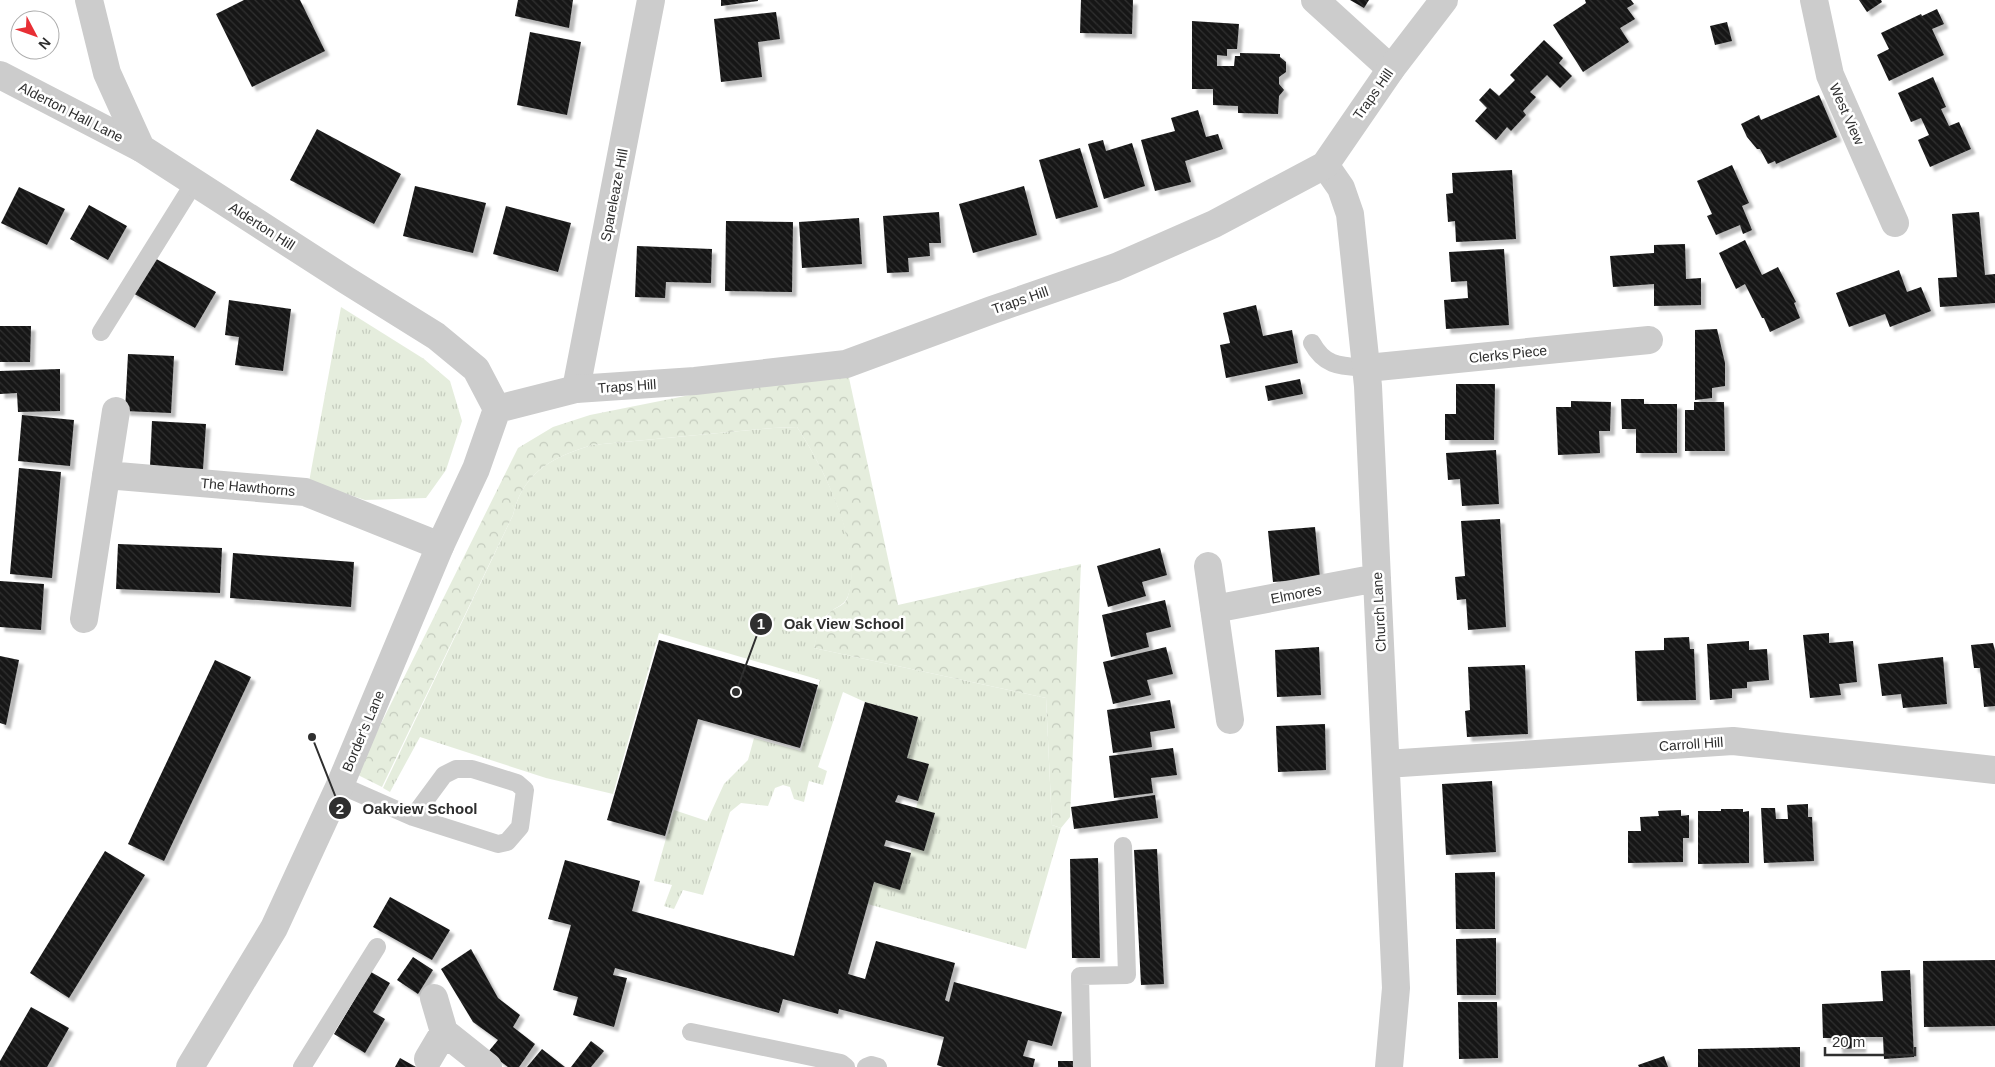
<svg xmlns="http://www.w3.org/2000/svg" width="1995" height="1067" viewBox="0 0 1995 1067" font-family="Helvetica,sans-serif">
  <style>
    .grass { fill: url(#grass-tufts) }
    .forest { fill: url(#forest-crowns) }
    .building { fill: url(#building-back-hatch); filter: url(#shadow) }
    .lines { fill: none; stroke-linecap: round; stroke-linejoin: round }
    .service { stroke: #ccc; stroke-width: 18 }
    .minor { stroke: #ccc; stroke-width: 28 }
    .tertiary { stroke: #ccc; stroke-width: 28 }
    .labels { text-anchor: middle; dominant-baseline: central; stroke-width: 5; stroke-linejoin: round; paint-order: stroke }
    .street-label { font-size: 14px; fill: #2f2f2f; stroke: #fff }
    .leader { fill: none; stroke: #2f2f2f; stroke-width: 2 }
    .callout-dot { fill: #2f2f2f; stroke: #fff; stroke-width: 2 }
    .mark-label { font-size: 15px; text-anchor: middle; font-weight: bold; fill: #fff }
    .callout-label { font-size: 15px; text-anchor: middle; font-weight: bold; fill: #2f2f2f; stroke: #fff; stroke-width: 5; stroke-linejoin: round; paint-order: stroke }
  </style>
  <defs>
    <pattern id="grass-tufts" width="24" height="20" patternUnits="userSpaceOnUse" patternTransform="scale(1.25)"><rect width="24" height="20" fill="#e5eddd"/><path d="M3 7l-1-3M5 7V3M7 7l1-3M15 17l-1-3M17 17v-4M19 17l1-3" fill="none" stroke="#c5ccbe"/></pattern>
    <pattern id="forest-crowns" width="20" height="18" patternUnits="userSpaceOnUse" patternTransform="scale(1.25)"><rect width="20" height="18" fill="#e5eddd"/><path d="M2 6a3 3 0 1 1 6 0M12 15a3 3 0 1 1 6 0" fill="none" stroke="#c5ccbe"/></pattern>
    <pattern id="building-back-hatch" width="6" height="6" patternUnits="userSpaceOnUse" patternTransform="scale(1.25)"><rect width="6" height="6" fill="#161616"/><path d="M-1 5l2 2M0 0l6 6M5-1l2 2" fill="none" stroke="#303030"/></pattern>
    <filter id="shadow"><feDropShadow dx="4.5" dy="4.5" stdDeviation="1" flood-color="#0004"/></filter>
  </defs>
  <rect width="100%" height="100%" fill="#fff"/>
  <path class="grass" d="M341,307L424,359L450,381L462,421L446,470L426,498L365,500L309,482Z
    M797,427C823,466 865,549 848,596C844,607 833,607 826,616C819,625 817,637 814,648L1046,698L1052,825L1061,828L1026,949L868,904L874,882L900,889L912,847L924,850L935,814L916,808L928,764L907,758L918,717L865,702L843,692L818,767L827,771L823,785L809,781L804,802L794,799L790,787L783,785L775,788L768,806L741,803L730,812L703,895L683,890L674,909L664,906L672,885L654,881L674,810L707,821L724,784L748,760L754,738L801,751L820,680L659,633L613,794L546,778L420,737L390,792L383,788L513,515C523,472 553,457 592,445L773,428Z"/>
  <path class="forest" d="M846,364L898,605L1081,564L1070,817L1061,828L1052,825L1046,698L814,648C816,636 820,623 829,613C836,606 845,607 848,596C863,547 824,468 797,427L773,428L592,445C553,457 523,472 513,515L382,787L356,774L518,448L553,427L590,415Z"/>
  <path class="building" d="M244,0H300L325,51L252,87L216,14Z
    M518,0H573L569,28L515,16Z
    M721,0H758V1L721,6Z
    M1081,0H1133L1132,34L1080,33Z
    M1350,0H1369L1364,8Z
    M1585,0H1631L1634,4L1627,8L1635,19L1620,28L1629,42L1583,72L1553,25L1586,3Z
    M1859,0H1881L1882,2L1867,12Z
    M1937,9L1944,24L1932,29L1944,55L1889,81L1877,55L1889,49L1881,33L1921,14L1922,16Z
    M776,12L780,39L758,42L762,77L721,82L714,19Z
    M1192,21L1239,24L1237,49H1227V56L1217,55V66H1234L1235,56H1240V53L1280,54V57L1286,62V72L1279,77V84L1284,90L1279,96L1278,114L1238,113V106L1213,105V89H1192Z
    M1727,22L1732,41L1715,45L1710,26Z
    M530,32L581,42L567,115L517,105Z
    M1544,40L1563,58L1559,63L1572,76L1560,88L1547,75L1530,92L1536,97L1523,111L1526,115L1511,131L1507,127L1496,140L1475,121L1487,108L1479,100L1490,88L1499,96L1515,80L1510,75Z
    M1933,77L1946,107L1941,109L1949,126L1959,122L1971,149L1930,167L1918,140L1929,135L1921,118L1911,122L1898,93Z
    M1819,95L1837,137L1776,164L1775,161L1768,164L1760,149H1757L1747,137L1741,124L1759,115L1761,120Z
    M1198,110L1206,137L1218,134L1223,149L1185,161L1191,182L1155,191L1141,140L1175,131L1171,118Z
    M317,129L401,174L374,224L290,180Z
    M1103,140L1106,151L1132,143L1145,186L1104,199L1088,144Z
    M1080,148L1098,207L1056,219L1039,160Z
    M1732,165L1749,203L1742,206L1752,230L1743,234L1740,225L1716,235L1707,216L1712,214L1697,181Z
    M1512,170L1516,239L1456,242L1455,221L1448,222L1446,194L1453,193L1452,173Z
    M415,186L486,203L473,253L403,236Z
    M1024,186L1037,235L973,253L959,204Z
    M19,187L65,209L47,245L1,223Z
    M89,205L127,226L108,260L70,239Z
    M506,206L571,223L558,272L493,254Z
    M939,212L941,243H929L930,256L908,258L909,272L887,273L883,216Z
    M1979,212L1985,275L1995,274V303L1940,307L1938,278L1957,277L1952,214Z
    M859,218L862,264L802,268L799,222Z
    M726,221L793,222L792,292L725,291Z
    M1745,240L1762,275L1778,267L1796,302L1794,303L1800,318L1770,332L1764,318H1762L1745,284L1736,289L1719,253Z
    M1685,244L1686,279L1701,278V305L1654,306V284L1613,287L1610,256L1654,253V245Z
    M637,246L712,249L711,283L666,282L665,298L635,297Z
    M1504,249L1509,325L1446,329L1444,300L1468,298L1467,281L1451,282L1449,252Z
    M151,256L216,292L195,328L131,292Z
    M1899,270L1907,292L1921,287L1931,311L1890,327L1885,314L1849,327L1836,293Z
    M229,300L291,309L283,371L235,365L239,337L225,335Z
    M1256,305L1263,336L1292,330L1298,363L1226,378L1220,345L1230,343L1223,313Z
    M0,326H31L30,362H0Z
    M1717,329L1725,363V386L1712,388V398L1695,400V330Z
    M128,354L174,356L171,413L125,411Z
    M60,369V411L18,412L17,393L0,394V371Z
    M1300,379L1303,394L1268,401L1265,386Z
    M1456,384H1495L1494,440H1445V414H1456Z
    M1621,399H1644V404H1677V453H1636V429H1622Z
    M1571,401L1611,402L1610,431H1599L1600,453L1558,455L1556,407H1571Z
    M1694,402H1724L1725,451H1685V410H1694Z
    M22,415L74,420L70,466L18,461Z
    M152,421L206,424L203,469L150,466Z
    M1496,450L1499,504L1462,506L1460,479L1448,480L1446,453Z
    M19,468L61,472L52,578L10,574Z
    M1500,519L1506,627L1468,630L1466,599L1457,600L1455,577L1465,576L1461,521Z
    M1315,527L1320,578L1273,582L1268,531Z
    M118,544L222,548L220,593L116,589Z
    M1160,548L1167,575L1142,582L1146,596L1108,607L1097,566Z
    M233,553L354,562L351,607L230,598Z
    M0,581L44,584L41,630L0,627Z
    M1165,600L1171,627L1146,633L1149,647L1111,657L1102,615Z
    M1829,633V643L1853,641L1857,682L1839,684L1841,695L1810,698L1803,635Z
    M1689,637L1690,649H1694L1696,700L1637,701L1635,651L1664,650V638Z
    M659,640L818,685L800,748L698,719L665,836L607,820Z
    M1749,641V650L1767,649L1769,680L1747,682V688L1732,689V698L1710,700L1707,644Z
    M1993,643L1995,651V706L1984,707L1980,668H1974L1971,645Z
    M1166,647L1173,674L1147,680L1151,695L1113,704L1103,662Z
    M1319,647L1321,695L1277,697L1275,650Z
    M0,656L19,660L6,725L0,723Z
    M1943,657L1947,704L1903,708L1901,694L1882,696L1878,664Z
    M215,660L251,677L164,861L128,844Z
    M1525,665L1528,734L1467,737L1465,711L1470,710L1468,667Z
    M1170,700L1175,728L1150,732L1152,747L1113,753L1107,710Z
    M865,702L918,717L907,758L929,764L918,801L898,795L895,802L935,813L924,851L886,840L884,846L911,853L900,890L874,882L848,974L865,979L876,941L955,963L945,1000L949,1002L954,982L1062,1012L1052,1046L1028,1040L1023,1056L1035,1059L1033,1067H943L937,1065L944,1037L839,1009L838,1014L783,999L779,1013L615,968L613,975L627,978L614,1027L573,1015L578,997L553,990L571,925L548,919L565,860L640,881L632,911L794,956Z
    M1325,724L1326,770L1278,772L1276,726Z
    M1173,748L1177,775L1151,778L1153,793L1114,798L1109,756Z
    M1492,781L1496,852L1446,855L1442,784Z
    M1155,795L1158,818L1074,829L1071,807Z
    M1808,804V817H1812L1814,861L1764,863L1761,808H1775L1776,819H1788L1787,805Z
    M1721,809H1743V812L1749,811V863L1698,864V811H1721Z
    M1681,810V816L1689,815V838H1683V862L1628,863V831H1641L1640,817L1659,816L1658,811Z
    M1157,849L1164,984L1141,985L1134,850Z
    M105,851L145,875L69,998L30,973Z
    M1098,858L1100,958H1072L1070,859Z
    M1495,872V929H1456L1455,873Z
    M390,897L450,930L432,960L373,927Z
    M1496,938V995H1457L1456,939Z
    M471,949L498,998L520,1015L513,1027L535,1044L519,1067H508L488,1052L498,1040L473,1022L441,969Z
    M413,957L433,970L418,994L397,980Z
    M1995,960V1026L1924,1027L1923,961Z
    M1910,970L1914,1057L1884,1059L1883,1037H1861L1862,1048L1838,1049L1837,1038H1823L1822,1004L1883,1001L1881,971Z
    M371,972L390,983L373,1012L385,1019L365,1053L334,1034Z
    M1458,1002H1497L1498,1058L1459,1059Z
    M31,1007L69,1028L47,1067H0V1061Z
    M591,1041L604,1051L591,1067H571Z
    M1800,1047V1067H1698V1049Z
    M542,1049L565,1067H527Z
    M1664,1056L1668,1067H1639L1638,1065Z
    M400,1058L416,1067H395Z
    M1058,1061H1075V1067H1058Z"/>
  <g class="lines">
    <path class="service" d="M101,332L194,183
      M1312,343C1325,367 1341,366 1367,368
      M340,785L413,817L498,844L507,842L520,827L525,790L517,783L472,769H456L444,775L413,817
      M691,1032L841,1063L846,1067
      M302,1067L377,947
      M866,1067L871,1065L878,1067
      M1082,1067L1080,976L1127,975L1123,846"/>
    <path class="minor" d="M1315,0L1391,69
      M1814,0L1830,75L1895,223
      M0,75L141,148
      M1325,165L1341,188L1350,214L1368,386L1396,988L1389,1067
      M1367,368L1649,340
      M576,389L651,0
      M106,475L305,492L440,546
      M1208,566L1230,720
      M1214,609L1377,578
      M84,619L116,411
      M1386,764L1733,741L1995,770
      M434,998L444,1032
      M428,1059L444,1032L488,1067"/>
    <path class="tertiary" d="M89,0L107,73L141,148L346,280L436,336L476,369L497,409
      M497,409L576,389L695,381L846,364L992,310L1116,267L1214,224L1325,165L1391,69L1444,0
      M190,1067L274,928L340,785L440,546L476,469L497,409"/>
  </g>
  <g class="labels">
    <g class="street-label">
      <text transform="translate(1373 94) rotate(-55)">Traps Hill</text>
      <text transform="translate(71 112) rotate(27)">Alderton Hall Lane</text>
      <text transform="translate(1847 114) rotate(66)">West View</text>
      <text transform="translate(614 195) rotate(-79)">Spareleaze Hill</text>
      <text transform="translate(262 226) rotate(33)">Alderton Hill</text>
      <text transform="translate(1020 300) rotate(-19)">Traps Hill</text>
      <text transform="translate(1508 354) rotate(-6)">Clerks Piece</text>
      <text transform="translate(627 386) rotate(-4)">Traps Hill</text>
      <text transform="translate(248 487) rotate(5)">The Hawthorns</text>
      <text transform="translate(1296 594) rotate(-11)">Elmores</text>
      <text transform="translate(1379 612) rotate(-93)">Church Lane</text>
      <text transform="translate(363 731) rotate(-67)">Border's Lane</text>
      <text transform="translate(1691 744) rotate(-4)">Carroll Hill</text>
    </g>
  </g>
  <path class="leader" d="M736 692L761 624M312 737L340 808"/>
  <g class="callout-dot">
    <circle cx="736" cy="692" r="5"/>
    <circle cx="312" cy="737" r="5"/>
    <circle cx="761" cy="624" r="12"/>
    <circle cx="340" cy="808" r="12"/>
  </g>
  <g class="mark-label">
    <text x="761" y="629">1</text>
    <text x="340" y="814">2</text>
  </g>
  <g class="callout-label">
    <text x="844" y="629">Oak View School</text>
    <text x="420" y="814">Oakview School</text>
  </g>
  <g transform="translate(35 35) rotate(131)"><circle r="24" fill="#ffffff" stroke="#acacac"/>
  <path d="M0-4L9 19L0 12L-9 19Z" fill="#e82f35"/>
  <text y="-8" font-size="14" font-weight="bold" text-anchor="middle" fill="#2f2f2f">N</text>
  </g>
  <path d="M1825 1047v8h90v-8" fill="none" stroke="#2f2f2f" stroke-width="2.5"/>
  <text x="1832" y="1047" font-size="15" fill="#2f2f2f" stroke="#ffffff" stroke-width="4" paint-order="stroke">20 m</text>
</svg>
